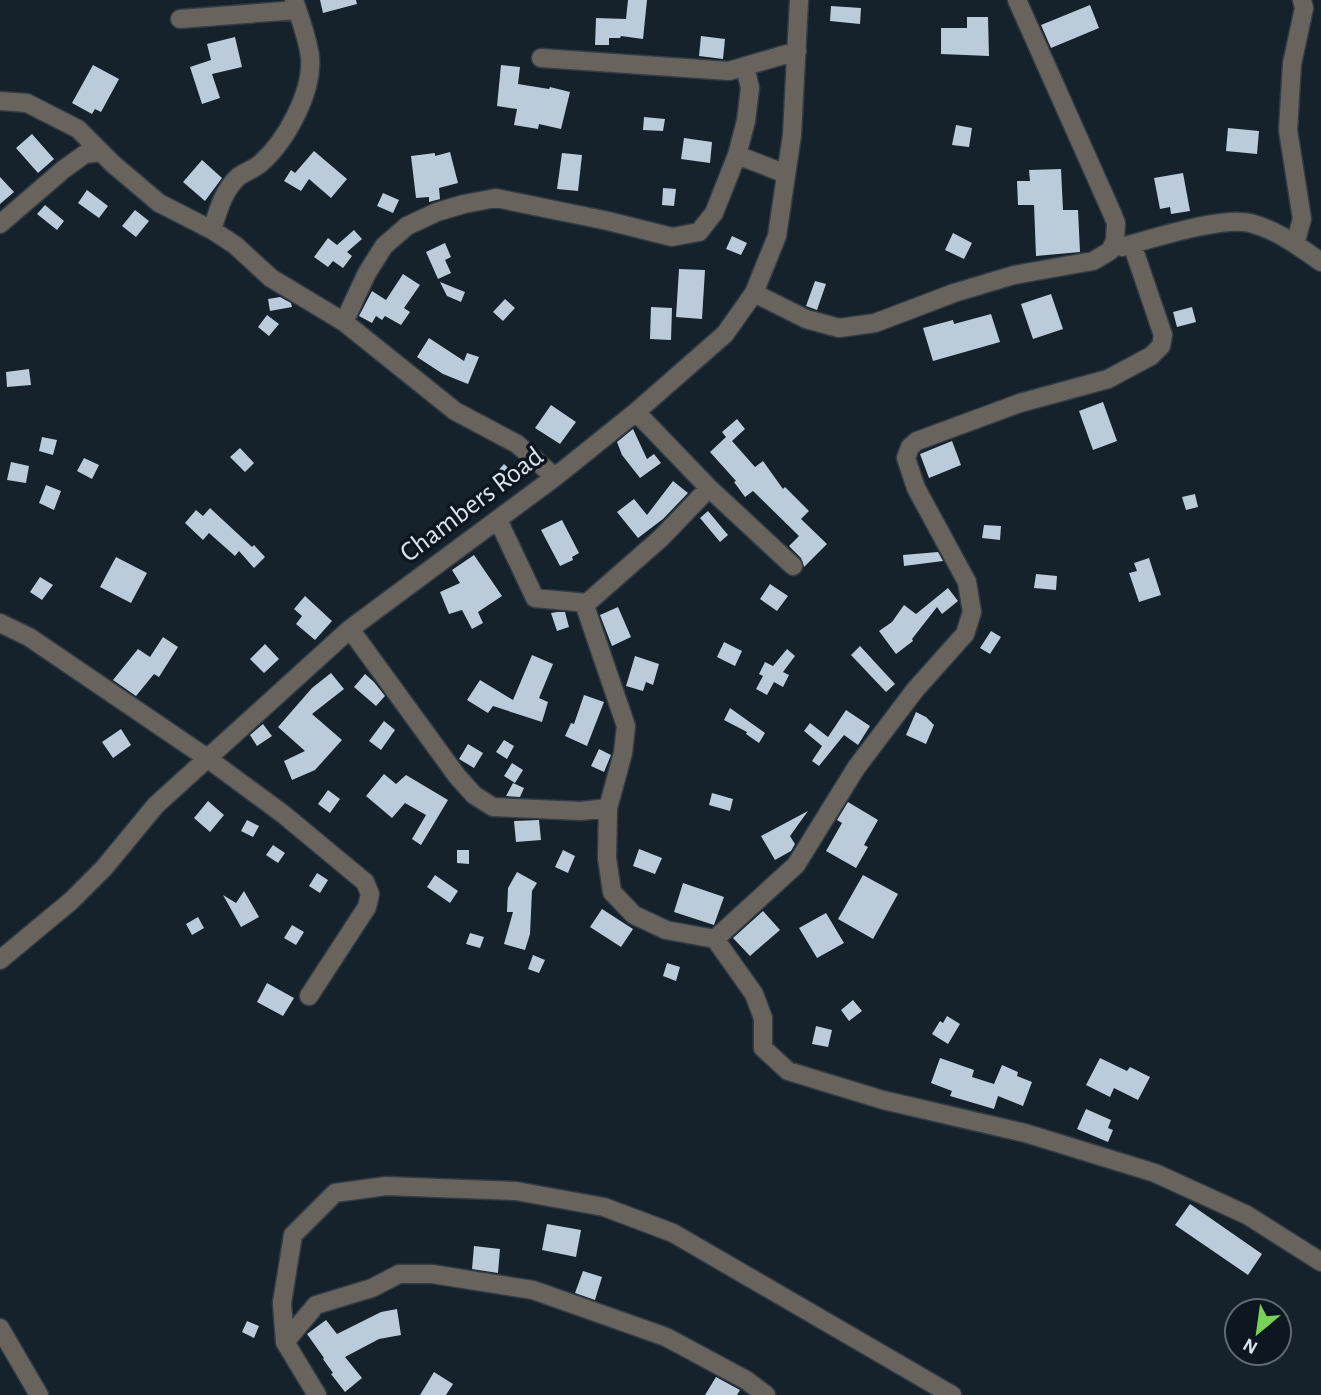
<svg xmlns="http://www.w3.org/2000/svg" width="1321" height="1395" viewBox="0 0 1321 1395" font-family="'Alegreya Sans',sans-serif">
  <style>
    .building { fill: #bbcbd9 }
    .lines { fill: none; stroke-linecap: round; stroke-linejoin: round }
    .minor-casing { stroke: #313c46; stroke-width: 21 }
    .minor { stroke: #68645d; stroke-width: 18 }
    .labels { text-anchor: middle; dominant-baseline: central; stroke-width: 7; stroke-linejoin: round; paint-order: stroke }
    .street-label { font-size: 28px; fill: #dbe3ea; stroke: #0c1721 }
  </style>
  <rect width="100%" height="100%" fill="#15212b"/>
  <path class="building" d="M320,0H356L357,4L323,13Z
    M628,0H647L643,39L621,36L620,38H609V45H595L596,18L626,19Z
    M1090,5L1099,28L1051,48L1041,25Z
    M831,6L861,8L860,24L830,21Z
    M967,17H988L989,56L941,54V28H967Z
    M701,36L725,39L723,59L699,56Z
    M235,37L242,67L212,74L220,98L202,104L190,67L211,60L207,44Z
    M93,65L119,79L101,112L95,109L92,114L72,103Z
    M501,65L520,67L518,84L549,89L550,87L570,92L561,129L539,124L538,129L514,125L517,109L497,106Z
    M644,117L665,119L663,131L643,130Z
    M956,125L972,128L969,147L952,145Z
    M1228,128L1259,131L1257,154L1226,151Z
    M32,134L54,159L38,173L16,148Z
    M684,138L712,142L710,163L681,159Z
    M314,151L347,179L331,198L309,179L301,191L284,181L291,170L295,173Z
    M450,152L458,183L439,188L440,199L429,202V197L416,198L411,156L435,153V156Z
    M562,153L582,155L578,191L557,189Z
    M202,160L222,178L205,201L183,182Z
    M1061,169L1063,210H1078L1080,252L1036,256L1034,205H1018L1017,181H1030L1029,170Z
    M1183,173L1190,211L1171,214L1170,207L1160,209L1154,178Z
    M0,177L14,192L0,204Z
    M663,188L676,189L674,206L662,205Z
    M87,190L108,206L99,218L78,203Z
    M383,193L399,200L393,213L377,206Z
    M45,205L64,221L57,230L37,214Z
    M135,210L149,221L136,237L122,226Z
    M354,230L362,239L347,252L352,256L343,268L333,261L328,267L314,257L328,238L337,245Z
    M953,233L972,243L964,259L945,250Z
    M732,236L747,243L741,255L726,249Z
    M445,243L451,257L445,260L451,273L438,279L426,252Z
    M679,269L705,270L702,319L676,317Z
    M403,274L420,285L404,308L410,312L401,325L385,316L382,320L376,316L372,323L359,316L372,291L386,300Z
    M815,281L826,284L817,310L806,306Z
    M440,282L465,292L461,302L447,296Z
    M1051,294L1063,329L1033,339L1021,304Z
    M280,297L291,303L292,307L270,311L268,299Z
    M505,299L515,308L503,321L493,312Z
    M651,307L672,308L671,340L650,339Z
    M1192,307L1196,322L1177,327L1173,312Z
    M991,314L1000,342L933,361L923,328L953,320L954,324Z
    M267,315L279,324L269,336L258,327Z
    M429,338L464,361L467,353L479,357L468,384L443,374L417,357Z
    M29,369L31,385L7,387L6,372Z
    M1103,402L1117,441L1093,450L1079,411Z
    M551,405L576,422L560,444L535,428Z
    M737,419L745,429L732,441L755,467L763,461L783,489L785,487L809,511L801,519L827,544L804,567L801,558L789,546L799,536L753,491L745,497L734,482L736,481L710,452L726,437L722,432Z
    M633,429L647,459L654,454L661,463L640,478L622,455L617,442Z
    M42,437L57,440L53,455L39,451Z
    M952,441L961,465L929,478L920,454Z
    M240,448L254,463L245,472L230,457Z
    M84,458L99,465L92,479L77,471Z
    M11,462L29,466L26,483L7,480Z
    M504,464L514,473L505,482L495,474Z
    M673,481L688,493L663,519L638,538L617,512L634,499L647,515Z
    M46,485L61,491L54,510L39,503Z
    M1195,494L1198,507L1186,510L1182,497Z
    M210,508L252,547L254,545L265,557L254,568L239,551L235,556L209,533L203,540L185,523L196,510L203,516Z
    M708,511L728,535L720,542L700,518Z
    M562,520L579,553L572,557L573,560L560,566L541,530Z
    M984,525L1001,526L1000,540L982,538Z
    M938,552L943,561L904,566L903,555Z
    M474,555L502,596L478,612L483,623L472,629L462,610L449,614L440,592L460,583L452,570Z
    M116,557L147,573L131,603L100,587Z
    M1149,558L1161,595L1139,602L1129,573L1137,571L1134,563Z
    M1036,574L1057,576L1056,590L1034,588Z
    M40,577L53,585L42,600L30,592Z
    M770,584L788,596L777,611L760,599Z
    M948,588L958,601L942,614L937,607L912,639L913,641L896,654L879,631L892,622L904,605L916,614Z
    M305,596L332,621L315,640L296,624L302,616L294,609Z
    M618,607L631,637L612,646L600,615Z
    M557,612H565L569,627L557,631L551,613Z
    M991,631L1001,637L990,654L980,648Z
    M163,637L178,647L159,677L154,674L136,696L113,680L138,649L150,657Z
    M724,642L742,651L735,666L717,657Z
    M265,644L279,659L264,673L250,659Z
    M860,646L895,684L886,692L851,655Z
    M787,649L795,656L783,672L789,675L783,687L774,682L767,695L756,689L763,676L759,674L765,662L773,666Z
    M532,655L553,664L539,698L548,702L542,722L493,706L488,713L467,700L480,680L513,700Z
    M635,656L659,664L653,685L646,682L643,691L626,686Z
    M331,673L344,689L312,714L342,740L315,770L292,780L284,761L305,751L278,727L312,688Z
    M365,674L374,682L385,696L376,706L354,687Z
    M584,695L604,702L587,746L565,736L571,723L574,724Z
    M730,708L765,733L759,743L746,734L747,732L724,720Z
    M846,710L870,726L858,745L844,735L819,766L812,761L822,746L804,731L810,723L828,737Z
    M916,712L926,717L934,725L926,744L906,735Z
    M384,721L395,730L381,750L369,741Z
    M263,724L272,736L257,746L250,735Z
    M121,729L131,745L113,758L102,742Z
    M504,740L514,746L507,759L496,752Z
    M468,744L483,753L474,768L459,759Z
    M599,749L611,755L604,772L591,766Z
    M512,763L523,770L515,783L504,776Z
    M384,774L396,784L406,775L448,800L421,845L412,839L426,815L405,803L392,818L366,796Z
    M513,783L524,788L520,797L506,796Z
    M328,790L340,799L330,813L318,804Z
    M712,793L733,799L730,811L709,805Z
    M208,801L224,815L210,832L194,818Z
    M848,802L878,820L864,845L868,847L856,868L826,851L842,823L837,820Z
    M808,811L790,836L795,844L791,851L775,860L761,836Z
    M247,820L259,826L253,837L241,831Z
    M539,820L541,840L516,842L514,821Z
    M273,845L285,853L278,863L266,855Z
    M639,849L662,858L655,874L633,866Z
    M457,850H469V864L457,863Z
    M563,850L575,856L568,873L555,867Z
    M517,872L537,883L532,891L530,934L525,950L504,944L513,912H507L508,888Z
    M317,873L328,880L320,893L309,886Z
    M435,875L458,891L450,903L427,887Z
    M863,875L898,894L873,939L838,919Z
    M683,883L724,897L714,925L674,912Z
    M244,891L259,917L241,927L223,895L236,903Z
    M602,909L633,929L621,947L590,927Z
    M763,911L780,930L750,956L733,938Z
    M826,913L844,943L817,958L799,928Z
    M198,917L204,928L192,935L186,924Z
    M292,925L304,932L296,945L284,938Z
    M470,933L484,937L480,948L466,944Z
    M533,955L545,960L539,973L528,969Z
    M667,963L680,967L676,981L663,976Z
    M267,983L294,998L283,1016L257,1002Z
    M853,1000L862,1011L849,1021L841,1010Z
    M947,1016L960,1024L948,1044L932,1034L940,1021L943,1023Z
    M816,1026L832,1030L828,1047L812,1044Z
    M940,1058L974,1070L972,1077L994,1084L1002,1065L1018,1072L1017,1076L1032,1082L1023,1106L998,1096L994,1109L950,1096L952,1091L931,1083Z
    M1100,1058L1127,1071L1130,1067L1150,1077L1138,1100L1114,1088L1110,1097L1086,1085Z
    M1086,1109L1111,1120L1108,1128L1113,1130L1108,1142L1077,1129Z
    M1190,1204L1262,1254L1248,1275L1175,1225Z
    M547,1224L581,1230L576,1257L542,1250Z
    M474,1246L500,1249L498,1273L472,1269Z
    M583,1271L602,1277L595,1300L575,1293Z
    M397,1309L401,1335L379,1339L345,1357L362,1378L345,1392L331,1374L333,1373L323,1359L324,1358L307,1334L326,1320L337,1334L381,1312Z
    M247,1321L259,1326L254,1338L242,1332Z
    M434,1372L453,1384L446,1395H420Z
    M716,1377L740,1390L737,1395H705Z"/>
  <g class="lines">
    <g class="minor-casing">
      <path id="minor" d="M180,19L297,10
        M541,58L729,71L797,51
        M0,101L27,103L78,129L113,164L159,203L212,230L235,245L271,278L344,322L455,411L517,444L555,477
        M737,155L786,174
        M0,224L64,169L85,154L101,152
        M212,230C218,211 223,191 238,177C245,172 254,169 261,163C286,141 313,92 310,57C308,39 300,18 294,0
        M1295,244L1302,219L1288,130L1292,64L1304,8L1302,0
        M1122,247C1151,239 1222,216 1250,223C1277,230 1298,246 1321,262
        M754,293L806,319L839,328L875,323L954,293L1014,275L1093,261L1110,251L1115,241L1116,223L1112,213L1017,0
        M344,322L367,273L384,246L407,226L437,212L464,204L496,198L608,221L672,237L699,232L714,213L737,155L746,121L750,88L745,66
        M636,412L709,488L793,566
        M498,520L535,598L587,603
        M0,623L29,637L207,758L283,814L365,882L370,894L367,907L309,996
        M350,629L457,776L474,795L493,807L581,811L608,808L623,753L626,726L586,609L587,603L661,538L709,488
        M608,808L607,858L612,892L634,915L666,930L715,939L796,865L856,768L915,690L965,634L972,612L967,582L916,488L906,458L910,447L917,441L1020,403L1108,379L1151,356L1161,346L1163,335L1132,244
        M715,939L754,994L763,1018V1048L788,1071L883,1100L1025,1133L1155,1173L1247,1215L1321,1262
        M0,960L71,901L104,868L156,805L350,629L555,477L636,412L725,334L754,293L777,236L792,135L799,0
        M0,1328L39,1395
        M285,1342L316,1305L372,1288L399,1274H432L533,1290L666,1337L746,1380L766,1395
        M317,1395L285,1342L282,1303L293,1235L335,1193L386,1186L516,1191L604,1207L673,1233L952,1395"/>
    </g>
    <use href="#minor" class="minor"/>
  </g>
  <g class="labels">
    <g class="street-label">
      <text transform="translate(472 505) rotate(-37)">Chambers Road</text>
    </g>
  </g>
  <g transform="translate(1258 1332) rotate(209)"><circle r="33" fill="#0c1721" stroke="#5f6971" stroke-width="2"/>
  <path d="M0-5L12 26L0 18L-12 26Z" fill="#79d158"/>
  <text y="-10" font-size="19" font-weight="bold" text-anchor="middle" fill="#dbe3ea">N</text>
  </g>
</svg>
